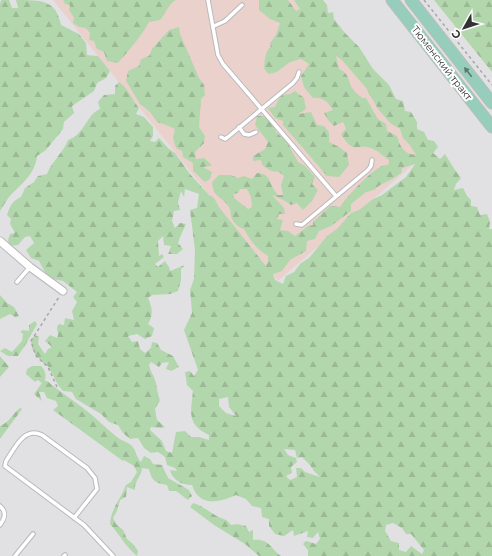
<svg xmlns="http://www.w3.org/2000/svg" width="492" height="556" viewBox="0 0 492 556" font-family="Montserrat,sans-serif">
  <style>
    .industrial { fill: #ebd1cc }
    .forest { fill: url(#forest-firs); fill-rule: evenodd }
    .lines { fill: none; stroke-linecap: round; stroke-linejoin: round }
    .lane-casing { stroke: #b9b9bc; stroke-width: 5.5 }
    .street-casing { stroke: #b9b9bc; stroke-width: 9 }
    .primary-casing { stroke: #bdbdbe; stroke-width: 13 }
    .path { stroke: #a7a7aa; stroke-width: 1.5; stroke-dasharray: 3 3; stroke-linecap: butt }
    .lane { stroke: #fff; stroke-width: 3.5 }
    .street { stroke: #fff; stroke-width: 7 }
    .primary { stroke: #97cdbb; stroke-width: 11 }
    .oneway { fill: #5f7870 }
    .labels { text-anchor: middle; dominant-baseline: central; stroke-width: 4; stroke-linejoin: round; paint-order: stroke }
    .street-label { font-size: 10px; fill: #323233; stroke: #fff }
  </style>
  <defs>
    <pattern id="forest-firs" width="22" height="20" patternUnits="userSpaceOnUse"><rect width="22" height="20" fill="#b3d7ac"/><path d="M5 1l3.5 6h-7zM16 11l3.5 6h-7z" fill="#9ab994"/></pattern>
  </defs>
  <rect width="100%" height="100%" fill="#e1e1e4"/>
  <path class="industrial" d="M53,0H294L422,157L278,281Z"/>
  <path class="forest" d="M1,0H9L12,8H18L16,0C42,0 56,0 61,25L79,34L86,43L87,55L98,56L110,71L106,78L97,83L94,91L72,106L74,113L64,122L63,129L46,150L37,156C35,175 21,184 9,197C6,201 3,206 0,211V4Z
    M63,0H176C168,4 166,14 160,20L149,22C141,37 129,50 118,63L107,61L104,52L97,49L94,41L89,40L90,33L86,28L79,27L73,23L74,18L69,10L70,5L65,4Z
    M259,0H288L296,11L300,9L294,0H323L327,5L328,13L333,12L334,19L345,33L359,47L373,69L389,85L396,99L403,101L405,111L411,112L417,122V129L424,132L428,140L434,141L438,147L433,153L440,159L445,154L455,170L461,178L456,184L454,190L463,188L467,196L471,200V206L477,207L480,215L487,214L490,222L489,229H492V556H308V550L303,544L306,541L316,544L320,539L318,532L313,538L307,537L308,531L294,536L293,530L284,536L275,534L269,526V519L262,517L261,508L252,506L246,499L236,495C219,503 199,507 192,485C181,485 173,480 170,470L177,471L175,468L167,465L165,457L158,452L151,453L144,448L138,438L130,439L123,433L118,425L109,422L101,414L76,399L72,392L63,391L58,385L48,366L43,363L35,354L32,348L31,340L35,335L39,337L38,344L45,354L48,349L52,347L45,341L50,335L57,338L58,335L57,327L59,324L64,325L65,318L74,320L72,311L77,302L73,297L77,292L63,281L48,278L39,261L31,258L26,250L34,243L30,236L25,237L18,245L9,246L8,240L10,234L15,233L10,224L11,219L7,215C10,206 12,201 21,197L25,188L34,182L38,176L47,174C52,161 63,153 68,140C85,134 86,115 100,109L98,102L104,95L115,94V86L119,82C128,88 132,100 139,108L136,114L144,117L153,127V136L150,141L155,142L159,138L168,148L175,153L190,174L209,195L214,198L219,207L266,266L268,262V256C256,249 250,240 244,229C239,228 232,222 231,216C230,213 231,210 229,207C222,196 213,198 212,182L219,175H231L238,178L244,176L252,179L257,173C268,174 268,177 272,186C273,189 276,192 278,195H283L281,185L284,176L279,172L271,171L262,165L261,160L253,161V156L265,149L268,142L255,125L257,116H264L273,125L276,132L287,142L298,162L305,166L315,177L312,184L318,190L312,201L303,210L297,203L291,205C283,199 280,199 272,195L284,208L285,214H279L277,219L283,220L280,230L288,231L295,236L308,226L313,225V222L330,206L340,207C346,197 372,170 382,166C384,165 386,165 388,165L389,160C384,157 379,151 373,149C356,142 354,156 341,134L346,129L343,122L334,126L328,120L324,113L333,110C328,102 323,97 313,98L304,87L301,76L309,64L301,59L290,62L277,72L268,74L264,68C265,59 265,52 271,46L270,43L276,35L280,23L270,19L259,10ZM336,56L341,59L366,88L378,109L390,123L400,129L403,138L409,144L416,155C404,154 400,147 397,136L387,131L386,124L378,119L366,98H362C359,95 353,91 351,86C348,78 348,73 339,69ZM415,164L406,177L382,195L373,199L359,210L351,213L337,229L327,236L309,258L301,263L294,272L286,276L283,284L275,280L273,274L282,271L290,260L306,251L307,241L315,239L319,231L331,226L351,211V204L366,192L374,190L380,185L394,178L401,173L402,168ZM185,189L199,194L197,208L190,210L195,250L194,279L190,290L192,313L184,330L198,370L194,376L190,371L185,372L187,385L193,391C191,412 186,424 209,435V440L199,437H191L185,431L176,432L172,453L166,451L162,441L150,430L151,427L162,428L165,427L157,420L155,409L160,400C157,393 157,384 154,377C152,373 150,370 149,365L151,362L159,367L162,363L169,362L166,369L171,371L179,367L173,356L161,350L157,343L152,342L151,348L145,353L140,349L138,341L132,342L128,336L137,334L145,339L152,336L154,328L148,324C154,314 152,307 148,298L152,295L170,294L178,291L181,280V269L185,265L170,271L169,267L165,261L158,267L155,264L164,257L162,254L159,256L158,241L163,236L164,245L171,246L168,254H177L183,249L178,243C180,236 183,231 186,224L180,223L175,228L172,221L174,211L180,210L178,202L181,191L184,197ZM240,189H247L251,197L252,207L248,209L234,198L233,194L238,193ZM228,397L229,407L236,416L226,413L219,406V399ZM284,449L295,450L297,458L302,457L310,465L314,471L320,477L305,472L301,468H296L297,477L290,480L286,476L292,473L291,467L297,462L296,458L288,455ZM393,523L402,528L406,534H411L424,550L422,554L411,546L406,552L399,550V543L391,541L385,531L386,525Z
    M434,0H492V72Z
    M179,27L180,34L199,78L204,85L205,95L201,99L199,127L205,136L204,143L195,152L196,159L204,158L212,165L210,166L203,167L212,172L210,179L205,182L193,171V163L183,157L182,151L176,148L173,138L175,129L166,125L157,122L150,112L140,104L126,81L128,71L139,66L141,59L149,56L152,49L169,30Z
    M295,91L304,98L306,109L298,114L311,112L317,125L324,126L329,132V142L339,147L347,153L349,165L339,177L327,176L283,125V121L275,118L268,108L275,107L281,95L290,94Z
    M0,295L7,303L14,307L19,316L15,317L10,314L0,319Z
    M35,321L37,324L26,344L18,356H8L0,351L5,348L12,352L22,341L23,334L20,332L23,330L29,331V325Z
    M0,356L9,367L0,377Z
    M32,366H41C46,371 46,374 45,381H47C62,393 77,403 92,415C100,422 108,430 117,437C121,441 129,442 132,446C136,450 136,457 141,462L144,456L150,459L153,464L162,465L168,478L189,490L192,496L188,500L176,491H169L167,485C155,483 152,481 149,469L142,468C142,477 134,480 135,490L127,487L126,497L120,500L117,511L113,518L116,524L123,530L127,539L133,544L138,551L137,556C125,546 120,535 110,524C111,508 121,499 126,485L131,482L137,472L134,466L124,460L123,461L53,410L58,406L56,401L47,398L44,392H39L42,401L34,394L42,383L38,380L35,382L26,374L27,369Z
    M20,408L22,409L0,439V426C10,422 12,414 20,408Z
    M193,503C203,506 206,510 215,515C223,520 225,517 231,525L237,524L246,526L249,532L253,530V540C269,538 270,548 281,556H259L245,544L214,525L190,507Z"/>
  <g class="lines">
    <g class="lane-casing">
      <path id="lane" d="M208,0L218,55L223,64L336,196
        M214,26L225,21L242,5
        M239,127L244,134L249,135L256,132
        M221,137L225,139L228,137L293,83L297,78L299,72
        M296,224L302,225L368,170L371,166L372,160
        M17,282L30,267
        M0,506C7,512 5,518 0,525
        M74,518L97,489L95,478L87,468L42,435C24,426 15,448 6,461L5,466L84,525L113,556
        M15,556L33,534
        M64,556L65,555"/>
    </g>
    <g class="street-casing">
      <path id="street" d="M0,241L30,267L63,291"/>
    </g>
    <g class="primary-casing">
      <path id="primary" d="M392,0L492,127
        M411,0L492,103"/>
    </g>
    <path class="path" d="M424,0L492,85
      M57,387L48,367L36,356L31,341L59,297"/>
    <use href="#lane" class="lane"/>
    <use href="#street" class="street"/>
    <use href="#primary" class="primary"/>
  </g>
  <defs><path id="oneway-solid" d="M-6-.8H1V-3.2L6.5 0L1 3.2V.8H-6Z"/></defs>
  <use class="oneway" href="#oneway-solid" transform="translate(468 72) rotate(-128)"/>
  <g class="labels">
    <g class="street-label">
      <text transform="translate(442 63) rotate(52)">Тюменский тракт</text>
    </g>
  </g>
  <g transform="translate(464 28) rotate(231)" stroke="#ffffff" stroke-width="3" paint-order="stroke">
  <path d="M0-3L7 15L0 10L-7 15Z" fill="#323233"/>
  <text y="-6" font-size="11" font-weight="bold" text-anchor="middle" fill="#323233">С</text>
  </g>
</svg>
